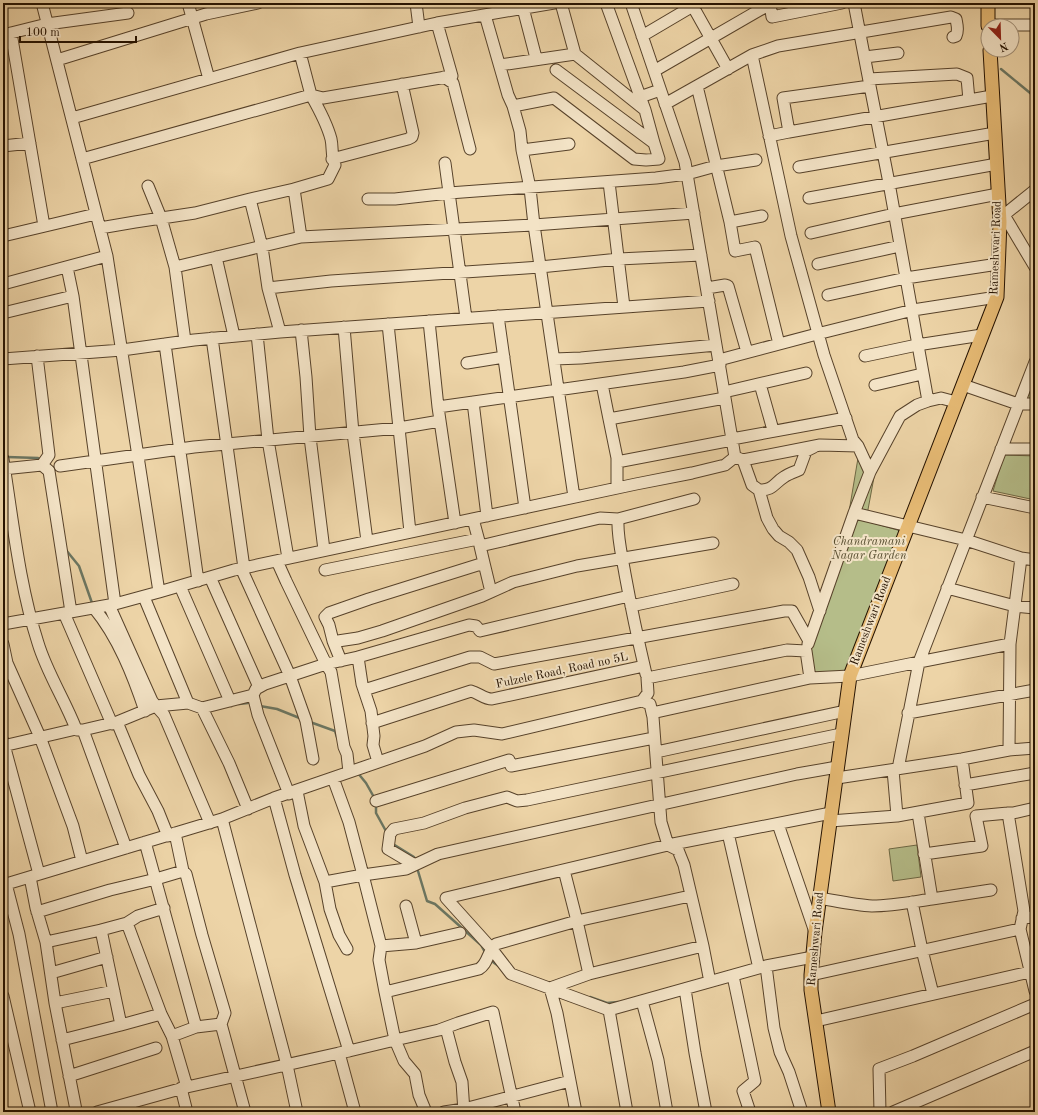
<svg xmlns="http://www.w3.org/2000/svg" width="1038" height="1115" viewBox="0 0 1038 1115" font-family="'Old Standard TT',serif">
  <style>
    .green { fill: #b5bd89; stroke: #6d6844 }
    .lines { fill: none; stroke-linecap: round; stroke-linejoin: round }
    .stream { stroke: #6b7662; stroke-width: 2.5 }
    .minor-casing { stroke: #57422a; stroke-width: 13 }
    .major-casing { stroke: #251200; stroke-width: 15 }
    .minor { stroke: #f3e3c6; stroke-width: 11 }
    .major { stroke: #e6ba74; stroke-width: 13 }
    .labels { text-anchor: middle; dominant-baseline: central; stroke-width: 4; stroke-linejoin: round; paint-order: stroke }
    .street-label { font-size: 12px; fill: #251200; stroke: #f3e3c6 }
    .park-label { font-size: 12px; font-style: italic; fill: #574e30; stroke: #f3e3c6 }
  </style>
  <rect width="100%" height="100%" fill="#edd4a7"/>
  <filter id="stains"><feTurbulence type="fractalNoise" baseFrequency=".005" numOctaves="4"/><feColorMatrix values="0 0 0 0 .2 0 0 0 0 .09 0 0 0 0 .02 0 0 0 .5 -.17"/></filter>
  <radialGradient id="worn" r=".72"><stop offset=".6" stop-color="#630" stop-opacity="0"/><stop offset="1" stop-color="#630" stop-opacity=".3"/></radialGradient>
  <path class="green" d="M1035,370V399H1024Z
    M1004,455L1035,456V500L993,491Z
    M858,458L877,461L867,515L849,512Z
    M855,518L901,531L848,674L812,675L809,650Z
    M917,845L921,877L893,881L889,849Z"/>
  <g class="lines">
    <path class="stream" d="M1001,69L1035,97
      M7,457L38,458L42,461
      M66,550L79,566L92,603
      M239,704L248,703
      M260,706L277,709L302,719
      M310,722L335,731L337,737
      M357,772L366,783L375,799
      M376,804V813L387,833
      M393,844L414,857V859
      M418,871L427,901L435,904L481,945L486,954
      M490,960L500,967
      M590,997L607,1003L618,1002"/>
    <g class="minor-casing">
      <path id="minor" d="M188,3L209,79
        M416,3L419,27
        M561,3L575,54
        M691,3L728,69
        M770,4L772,17L842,3
        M523,8L536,58
        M485,15L508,95L513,106L520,131L522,150L530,188L534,225L574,497
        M988,25H1035
        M11,33L44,226
        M3,35L47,24L128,13
        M642,36L698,3
        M752,55L778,46L951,17L956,19C957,25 959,30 956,36L953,37
        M865,57L898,53
        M57,60L206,14L258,3
        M500,65L575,54L645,110L606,3
        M654,71L770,4V3
        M444,77L453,83L470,149
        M869,79L957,74L967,78L969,100
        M697,86L730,222L735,251L755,247L779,344
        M870,86L889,183L928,401
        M311,95L323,98L452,76L437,23
        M640,97L660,90
        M665,104L752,55L791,236L824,355L853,440L858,446L870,472
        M513,106L554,98L634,159L646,160L659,159L654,143L556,70
        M645,110L654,143
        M72,118L300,53L437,23L554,3
        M789,132L992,96
        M769,136L789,132L783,98L870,86L854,3
        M3,146L30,143
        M522,150L569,144
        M82,159L311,95L300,53
        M332,159L408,139L412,137L413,133L402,84
        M445,163L466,318
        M799,167L995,133
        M609,182L624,307
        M148,186L161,218L175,267
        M294,189L328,179L335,165C331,156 333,148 331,139C327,124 319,109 311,95
        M809,198L997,164
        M368,199H395L449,193L656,178L687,174L716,166L756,160
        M999,211L1004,215L1035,267
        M1004,215L1035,190
        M730,222L762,216
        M100,228L135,222L195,213L250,199
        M811,233L894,214L998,194
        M3,236L96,214
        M216,257L234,336
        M818,264L900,246
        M67,267L73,296L115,604
        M3,284L107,256
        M268,288L331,281L540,267L619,259L701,255
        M707,288L725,285L728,286L747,352
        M828,295L906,278L998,264
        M3,313L73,296
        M498,316L525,508
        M429,321L438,407L455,523
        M388,324L410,532
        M344,327L353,433L367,541
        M301,330L306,377L310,437L324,550
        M280,332L268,288L262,247L250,199L294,189L301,237
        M257,334L268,440L288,558
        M212,338L244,568
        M185,341L175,267L301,237L534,225L694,213
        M165,344L198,581
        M37,356L49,455L42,465
        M865,356L917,345L982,335
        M3,359L122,350L194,340L280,332L709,301
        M554,359L581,358L716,345
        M719,360L817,334L913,310L997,297
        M467,363L504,357
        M602,384L609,419
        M760,384L773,430
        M875,385L922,374
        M963,385L1018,404H1035
        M724,392L806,373
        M473,402L487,516
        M438,407L684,372L720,365
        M732,439L846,418
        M1001,449H1035
        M735,457L743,460L752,485L759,490L767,518L773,529L779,536L789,542L797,550L809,577L820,611
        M3,459C13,521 19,584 38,643C47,673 65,700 76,729L3,746
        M743,460L820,445L858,446
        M617,462L732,440
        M60,466L194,447L399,428L440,421
        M3,469L42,465L49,471L71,612
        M617,488V458L609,419L725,398
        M759,490C774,490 773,484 784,477C788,474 794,472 799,470L806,451L814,447
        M982,497L1035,508
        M854,513L870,472L900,416L917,405L928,401L941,398L956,402
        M473,519L480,545
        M277,561L286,581L326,664L265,684L256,689L253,695L258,715L289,794
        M484,563L491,592
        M241,568L290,676L306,721L313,759
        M325,570L478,539
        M210,577L259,687
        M180,586L230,701
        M947,588L1015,606L1035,608
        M159,592L234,570L636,484L692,473L725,465L735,457L685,162L631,3
        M144,597L188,703
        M109,605L152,701L156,706L188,703L202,708L253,695
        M631,606L733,584
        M94,608C118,637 133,675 145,711
        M64,613L112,724
        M3,624L115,604L159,592L107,256L42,3
        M333,641L329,625L325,617L329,613L369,599L484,563L480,546L600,518L618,519
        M3,644L7,663L40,737L73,826L82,861
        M808,644L854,513L966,540L1021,558
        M358,657L469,625L476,626L480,631L629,596
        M341,661L333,641H338L358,638L382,631L482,596L513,582L577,566L713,543
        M646,674C638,640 631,607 625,574C622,556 617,537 618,519L694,499
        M364,690L470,657H480L494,664L784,611H792L809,641
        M202,708L229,763L248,809
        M652,713L810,678
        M908,713L1035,690
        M117,722L156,706L164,715L210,823
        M372,723L471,691C479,693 484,699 492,699L644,666
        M77,730H83L126,848
        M83,730L117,722L139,775L158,811L168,836
        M3,741L39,874
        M1009,750L1010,644
        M656,752L845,711
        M898,769L919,662L1010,644L1021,558L1035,560
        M893,770L897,816
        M349,772L347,754L344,747L331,672L326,664L358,657L362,684L371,711L374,736L373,745L378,762
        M837,778L962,759L1009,750L1035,748
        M965,785L1035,773
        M297,791L304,826L325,882L363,875L349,822L333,778
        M274,798L425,746L456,732L474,730L502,734L642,701L648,693L647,678L787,650L806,651L810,678L850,676L919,662L1035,362
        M376,801L509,760L511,766L654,738
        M1008,813L1024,911L1020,929L1035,991
        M222,819L274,798L295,875L349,1051L339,1053L355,1112
        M830,821L897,816L968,803L962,759
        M778,824L815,932
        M175,833L183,871
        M728,833L758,964
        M145,842L196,1027
        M924,854L982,846L976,816L1008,813H1013L1035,808
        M415,865L388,849L390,834L394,829L424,823L465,808L507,797L517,801L527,800L841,734
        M564,870L577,921L690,896
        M30,877L36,908L46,942L55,1003L76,1110
        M325,882L330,909L339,935L347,949
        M6,884L19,934L52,1112
        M3,885L222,819L287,1065L297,1112
        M819,898C837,901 855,905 872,906C892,906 912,902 932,899L918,813
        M932,899L991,890
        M912,902L922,950L933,994
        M406,906L416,943
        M37,912L110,890L156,879L183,871L186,874L202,935L225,1013L221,1024L196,1027L172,1036L161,1014L127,923L138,916L164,908
        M1022,918L1035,917
        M101,930L127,923
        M46,942L101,930L121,1025L62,1040
        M381,946L363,875L406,869L438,854L797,774L837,767
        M703,946L709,977
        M766,966L774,1028L780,1052L789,1072L802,1112
        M51,973L107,957
        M811,975L1020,929
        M733,976L755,1081L743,1091L750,1112
        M685,989L695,1053L706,1112
        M385,992L379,960L381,946L416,943L460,933
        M3,996L30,1112
        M642,1001L658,1060L667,1112
        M55,1003L114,991
        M609,1010L511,974L491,948L446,898L668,845L831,813
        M816,1021L1030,972
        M221,1024L245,1112
        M121,1025L161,1014
        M446,1028L455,1062L462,1082L464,1112
        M172,1036L187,1087
        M349,1051L395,1040L385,992L479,969C488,964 487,952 496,944L577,921L589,974L703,946L684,865L678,850L668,845L661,822L653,717L650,704L642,701
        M69,1076L156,1048
        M181,1088L187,1112
        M3,1111V1112
        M97,1112L187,1087L339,1053
        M426,1112L419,1095L415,1074L404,1061L395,1040L439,1030L458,1023L493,1012L515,1112
        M444,1112L464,1109L570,1081
        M576,1112L557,1013L550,988L589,974
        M627,1112L609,1010L766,966L813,957
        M880,1112L879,1069L913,1056L1035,1004
        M893,1112L1035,1051"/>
    </g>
    <g class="major-casing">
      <path id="major" d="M988,3V26
        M829,1112L811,990V975L815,932L850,676L997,297L1000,222L990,50"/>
    </g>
    <use href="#minor" class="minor"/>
    <use href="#major" class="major"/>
  </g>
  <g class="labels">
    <g class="street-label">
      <text transform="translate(996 248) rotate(-88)">Rameshwari Road</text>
      <text transform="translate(871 621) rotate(-69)">Rameshwari Road</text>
      <text transform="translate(562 671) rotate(-12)">Fulzele Road, Road no 5L</text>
      <text transform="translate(816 939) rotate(-85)">Rameshwari Road</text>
    </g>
    <g class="park-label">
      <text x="869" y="542">Chandramani<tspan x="869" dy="14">Nagar Garden</tspan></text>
    </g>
  </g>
  <rect width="1038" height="1115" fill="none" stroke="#edd4a7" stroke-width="16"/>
  <rect x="4" y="4" width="1030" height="1107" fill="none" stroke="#251200" stroke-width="2"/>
  <rect x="8" y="8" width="1022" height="1099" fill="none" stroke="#251200"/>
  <g transform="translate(1000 38) rotate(157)"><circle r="19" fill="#f3e3c6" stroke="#a18f77"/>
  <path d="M0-3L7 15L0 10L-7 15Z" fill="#8f2418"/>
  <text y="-6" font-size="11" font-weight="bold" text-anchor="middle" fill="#251200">N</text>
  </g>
  <path d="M20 36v6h116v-6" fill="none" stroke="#251200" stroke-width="2"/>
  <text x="26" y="36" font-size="12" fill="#251200" stroke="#f3e3c6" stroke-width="3" paint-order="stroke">100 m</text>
  <rect width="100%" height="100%" filter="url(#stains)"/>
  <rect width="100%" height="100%" fill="url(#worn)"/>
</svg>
